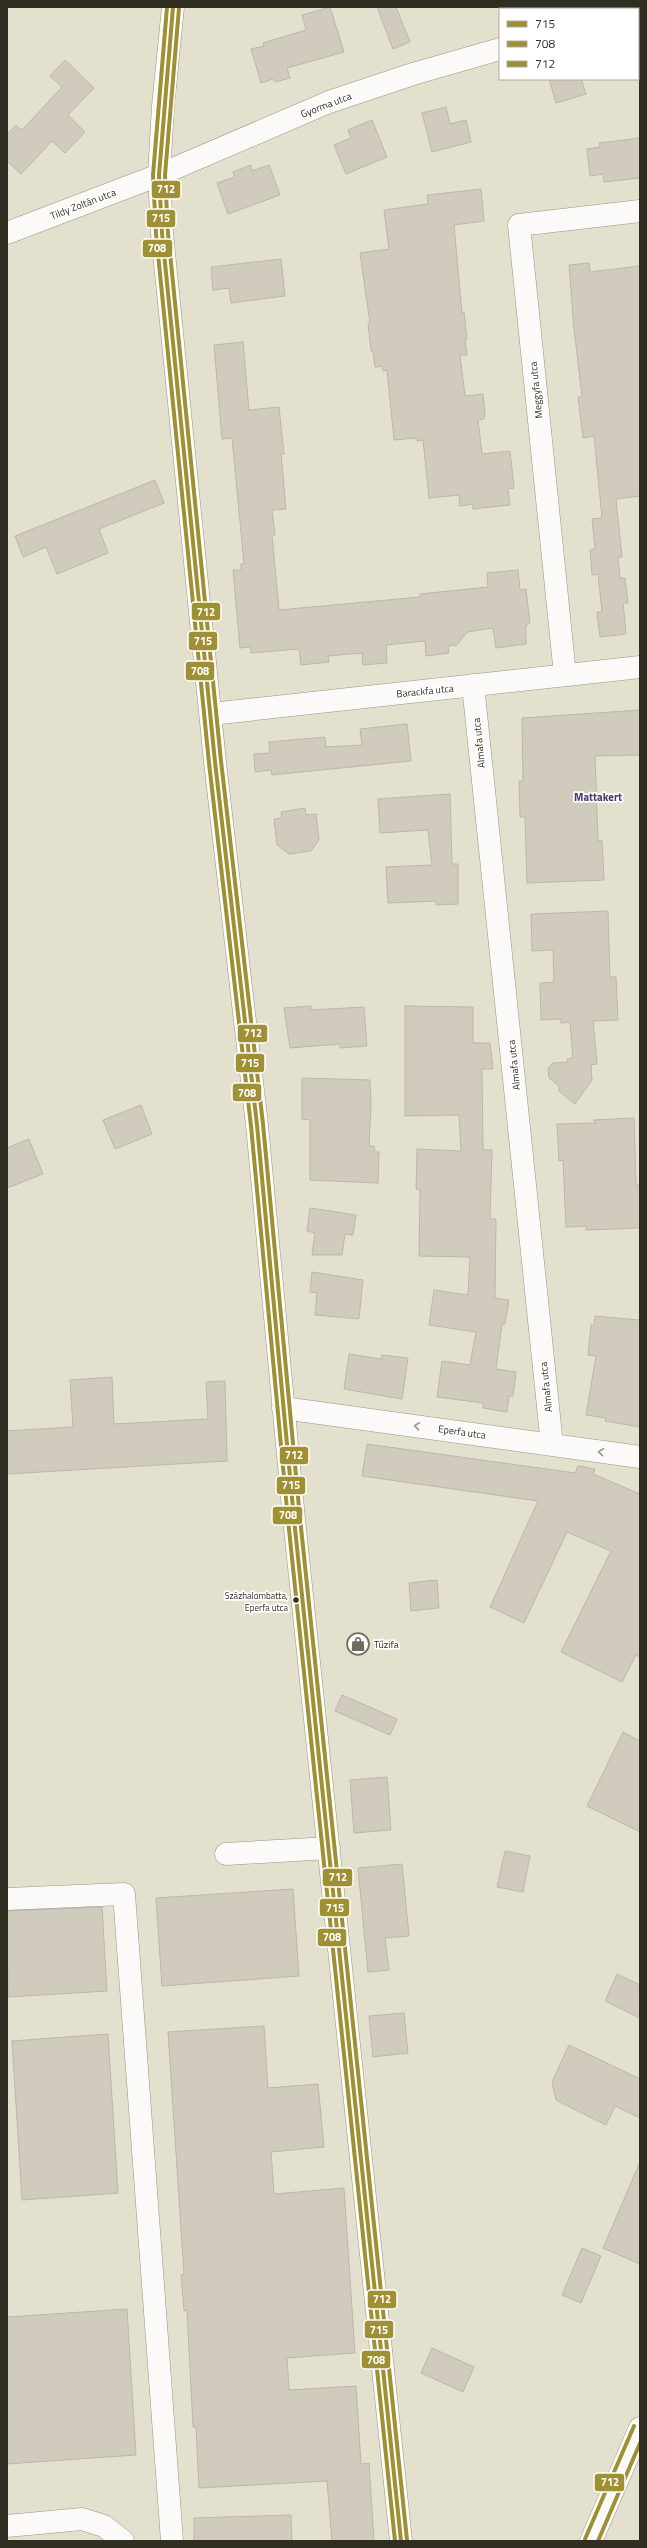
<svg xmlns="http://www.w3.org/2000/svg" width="647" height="2548" viewBox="0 0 647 2548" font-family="'Titillium Web',sans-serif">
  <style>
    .building { fill: #d0cbbd; stroke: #bcb7a9 }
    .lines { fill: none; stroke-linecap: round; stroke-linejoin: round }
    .minor-casing { stroke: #969586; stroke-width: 23 }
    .minor { stroke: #fbfaf8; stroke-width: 22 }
    .bus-1-casing { stroke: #fff; stroke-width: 7 }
    .bus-2-casing { stroke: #fff; stroke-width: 7 }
    .bus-3-casing { stroke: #fff; stroke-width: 7 }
    .bus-1 { stroke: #9f9034; stroke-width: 4 }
    .bus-2 { stroke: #9f9034; stroke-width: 4 }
    .bus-3 { stroke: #9f9034; stroke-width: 4 }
    .oneway { stroke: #95948c }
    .bus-dot { fill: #2f2e21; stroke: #fff; stroke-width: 1.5 }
    .labels { text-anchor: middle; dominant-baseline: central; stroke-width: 3.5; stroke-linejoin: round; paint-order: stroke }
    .bus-label { font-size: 9px; fill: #2f2e21; stroke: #fff; text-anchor: end }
    .street-label { font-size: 10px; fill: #2f2e21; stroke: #fff }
    .poi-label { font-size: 10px; fill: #2f2e21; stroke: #fff; text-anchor: start }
    .neighbourhood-label { font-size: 11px; font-weight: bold; fill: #493570; stroke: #fff }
    .line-badge { stroke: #fff; stroke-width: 1.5 }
    .badge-label { font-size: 11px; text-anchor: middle; font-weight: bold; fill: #fff }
  </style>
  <rect width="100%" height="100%" fill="#e3e1cd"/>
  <path class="building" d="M330,7L344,52L287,68L290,78L275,82L273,79L261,83L251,49L264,46L263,43L306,30L302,15Z
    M377,7H396L410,42L393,49Z
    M65,60L94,88L68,115L85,132L65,153L52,141L21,174L7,161V134L16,125L22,130L62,87L50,76Z
    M549,79H581L586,94L556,103Z
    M446,107L450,124L466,120L471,142L432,152L422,113Z
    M372,120L387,157L346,174L334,145L351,138L348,130Z
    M640,138V178L604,182L603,174L590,176L587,149L600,147L599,143Z
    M251,165L252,171L269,165L280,195L228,214L217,183L235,177L233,172Z
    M481,189L484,221L454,225L462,313L464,312L467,339H465L467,355H460L465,396L483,394L485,413L484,419L478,420L482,454L510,451L514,488L508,489L510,505L473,509V504L460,506L459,495L429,498L423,440L417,441V438L394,440L387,370L383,371L382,366L375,367L373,351H371L368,323H370L360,253L389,249L384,210L428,204L427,195Z
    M281,259L285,296L231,303L229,288L213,290L211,267Z
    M589,263L590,272L640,266V496L616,499L622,557H618L620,578H625L628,603H623L626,634L600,637L597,612H602L598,574L592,575L590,550L595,549L592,519L602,518L594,436L583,438L578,397L582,396L574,329L569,265Z
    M243,342L249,410L279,407L284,454H281L286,509L272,510L275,535H272L279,610L420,597V594L488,587L487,573L518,570L520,590L526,589L530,623L526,625V644L496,648L493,628L467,632L457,645L448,646L449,653L426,656L425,641L386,645L387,663L363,665L362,653L328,656L329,662L301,665L299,649L251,653L250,647L240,648L233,570H241V564H244L232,438L222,439L214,345Z
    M155,480L164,503L99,529L108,553L57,574L46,547L23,557L15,536Z
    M640,710V755L595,756L598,841L602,840L604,880L527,883L525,817H520L519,781H523L522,718Z
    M407,724L411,761L272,775L271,770L255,772L254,754L270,753L269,742L325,737L326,747L362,745L360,729Z
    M450,794L452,864H458V904L436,905V901L388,903L386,867L432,865L428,830L380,833L378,799Z
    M305,808L306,815L316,814L319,840L311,851L289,854L277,845L274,819L282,818L281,812Z
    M608,911L610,977H616L618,1020L593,1021L597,1064L591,1065L592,1080L575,1104L559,1091V1086L549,1078L548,1068L553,1063L568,1062L567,1059L573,1058L570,1022L561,1023V1019L541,1020L540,983L554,982L553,950L532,951L531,914Z
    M311,1006V1010L364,1007L367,1046L340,1048V1044L290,1048L284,1008Z
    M405,1006L473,1007V1043H490L493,1069H482L483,1150H492L490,1219H496L495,1298L509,1300L505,1324H502L496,1369L516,1372L513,1396H509L507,1412L483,1408V1403L437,1397L442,1361L470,1365L476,1332L429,1325L434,1290L468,1295L470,1257L419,1256L420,1189H416L417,1149L461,1151L459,1115L405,1116Z
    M302,1078L370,1080L371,1104L369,1146H374L375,1152H379L378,1183L310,1180V1120L302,1119Z
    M141,1105L152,1134L115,1149L103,1120Z
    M634,1118L636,1185H640V1228L586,1230V1226L566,1227L563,1160L559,1161L557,1124L597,1123L593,1120Z
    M29,1139L43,1174L7,1188V1148Z
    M310,1208L356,1215L353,1235L345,1234L342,1255H312L315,1233L307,1231Z
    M312,1272L363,1280L359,1319L315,1315L317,1293L310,1292Z
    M595,1316L640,1320V1427L605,1421L606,1418L586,1415L596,1356L588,1355L591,1325H594Z
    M349,1354L381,1359L382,1355L408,1358L402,1399L344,1389Z
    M112,1377L114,1424L208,1419L206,1382L225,1381L227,1461L7,1474V1431L73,1427L70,1380Z
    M367,1444L575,1473L578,1466L595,1469L593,1474L640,1494V1657L636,1655L622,1682L561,1652L611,1551L567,1532L524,1623L490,1607L538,1501L362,1476Z
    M437,1580L439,1608L411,1611L409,1583Z
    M342,1695L397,1719L390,1735L335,1711Z
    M623,1732L640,1741V1832L587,1806Z
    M387,1777L391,1830L354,1833L350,1780Z
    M505,1851L530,1856L523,1892L497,1887Z
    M402,1864L409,1936L385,1938L389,1970L368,1972L358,1868Z
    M293,1889L299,1976L162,1986L156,1898Z
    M102,1907L107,1991L8,1997L7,1911Z
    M617,1974L640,1985V2018L605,2001Z
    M404,2013L408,2053L373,2057L369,2016Z
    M264,2026L268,2088L318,2084L324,2147L271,2152L274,2194L344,2188L355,2353L287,2358L289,2390L356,2386L361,2464L369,2463L374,2541H332L327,2481L199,2488L196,2427H193L187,2310L184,2311L181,2275L184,2274L168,2032Z
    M108,2034L118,2193L22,2200L12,2041Z
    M569,2045L640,2079V2118L615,2106L606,2125L556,2100L552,2082Z
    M640,2162V2264L603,2248Z
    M582,2248L601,2256L581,2303L562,2295Z
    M127,2309L136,2455L7,2464V2317Z
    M432,2348L474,2367L463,2392L421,2373Z
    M291,2515L292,2541H194V2518Z"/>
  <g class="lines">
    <g class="minor-casing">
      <path id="minor" d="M173,7L163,106L159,175L162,233L215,762L257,1125L294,1519L401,2541
        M638,17L640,16
        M7,233L159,175L329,102L413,74L500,49
        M565,675L519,225L640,211
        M473,685L552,1445
        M211,714L640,667
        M283,1408L640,1457
        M226,1854L329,1848
        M7,1899L124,1894L172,2541
        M7,2526L82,2519L104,2526L123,2541
        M591,2541L640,2428"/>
    </g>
    <use href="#minor" class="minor"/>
    <g class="bus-1-casing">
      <path id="bus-1" d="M173,7L159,175L162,233L215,762L257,1125L294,1519L401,2541"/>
    </g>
    <g class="bus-2-casing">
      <path id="bus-2" d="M167,7L153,175L156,234L209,763L251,1126L288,1520L395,2541
        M598,2541L640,2443"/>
    </g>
    <g class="bus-3-casing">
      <path id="bus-3" d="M179,8L165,175L168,233L221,761L263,1124L300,1518L407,2540
        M585,2539L634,2426"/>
    </g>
    <use href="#bus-1" class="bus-1"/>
    <use href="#bus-2" class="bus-2"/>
    <use href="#bus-3" class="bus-3"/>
  </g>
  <defs><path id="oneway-chevron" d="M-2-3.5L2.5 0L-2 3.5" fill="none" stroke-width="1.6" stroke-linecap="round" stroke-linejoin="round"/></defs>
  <g class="oneway">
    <use href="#oneway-chevron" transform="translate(417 1426) rotate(-172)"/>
    <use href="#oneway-chevron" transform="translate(601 1452) rotate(-172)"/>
  </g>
  <defs>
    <g id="shop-ring" transform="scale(1.15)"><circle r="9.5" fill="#fff" stroke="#6e6d5d" stroke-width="1.5"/><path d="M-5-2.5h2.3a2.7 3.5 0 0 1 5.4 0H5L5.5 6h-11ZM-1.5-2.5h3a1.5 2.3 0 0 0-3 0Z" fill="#6e6d5d"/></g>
  </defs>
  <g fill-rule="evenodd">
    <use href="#shop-ring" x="358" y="1644"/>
  </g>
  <circle class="bus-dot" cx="296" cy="1600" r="3.5"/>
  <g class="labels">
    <g class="bus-label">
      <text x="288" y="1595">Százhalombatta,<tspan x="288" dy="12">Eperfa utca</tspan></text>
    </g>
    <g class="street-label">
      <text transform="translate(326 105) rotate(-21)">Gyorma utca</text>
      <text transform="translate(83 204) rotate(-21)">Tildy Zoltán utca</text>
      <text transform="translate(536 390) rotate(-96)">Meggyfa utca</text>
      <text transform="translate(425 691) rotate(-6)">Barackfa utca</text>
      <text transform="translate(479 743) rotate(-96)">Almafa utca</text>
      <text transform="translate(514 1065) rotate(-96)">Almafa utca</text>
      <text transform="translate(546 1387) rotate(-96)">Almafa utca</text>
      <text transform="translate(462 1432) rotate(8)">Eperfa utca</text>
    </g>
    <g class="poi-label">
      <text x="374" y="1644">Tűzifa</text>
    </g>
    <g class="neighbourhood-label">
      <text x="598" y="797">Mattakert</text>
    </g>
  </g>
  <g class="line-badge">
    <rect x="151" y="180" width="30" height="19" rx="4" fill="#9f9034"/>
    <rect x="146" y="209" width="30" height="19" rx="4" fill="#9f9034"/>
    <rect x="142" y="239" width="31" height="19" rx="4" fill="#9f9034"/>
    <rect x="191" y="602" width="30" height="19" rx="4" fill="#9f9034"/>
    <rect x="188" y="631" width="30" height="20" rx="4" fill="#9f9034"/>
    <rect x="185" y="661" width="30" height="20" rx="4" fill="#9f9034"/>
    <rect x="237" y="1024" width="31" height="19" rx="4" fill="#9f9034"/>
    <rect x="235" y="1053" width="30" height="20" rx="4" fill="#9f9034"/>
    <rect x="232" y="1083" width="30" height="19" rx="4" fill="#9f9034"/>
    <rect x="279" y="1446" width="30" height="19" rx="4" fill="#9f9034"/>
    <rect x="276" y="1476" width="30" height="19" rx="4" fill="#9f9034"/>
    <rect x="272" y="1506" width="31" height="19" rx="4" fill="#9f9034"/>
    <rect x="322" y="1868" width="31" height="19" rx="4" fill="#9f9034"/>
    <rect x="319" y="1898" width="31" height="19" rx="4" fill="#9f9034"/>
    <rect x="317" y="1928" width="30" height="19" rx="4" fill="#9f9034"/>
    <rect x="367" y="2290" width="30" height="19" rx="4" fill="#9f9034"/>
    <rect x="364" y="2320" width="30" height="19" rx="4" fill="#9f9034"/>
    <rect x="361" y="2350" width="30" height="19" rx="4" fill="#9f9034"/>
    <rect x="594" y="2473" width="31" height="19" rx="4" fill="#9f9034"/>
  </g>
  <g class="badge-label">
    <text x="166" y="193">712</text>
    <text x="161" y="222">715</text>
    <text x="157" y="252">708</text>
    <text x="206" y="616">712</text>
    <text x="203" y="645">715</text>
    <text x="200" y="675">708</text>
    <text x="253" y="1037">712</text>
    <text x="250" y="1067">715</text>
    <text x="247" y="1097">708</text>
    <text x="294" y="1459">712</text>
    <text x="291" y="1489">715</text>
    <text x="288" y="1519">708</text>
    <text x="338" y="1881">712</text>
    <text x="335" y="1912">715</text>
    <text x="332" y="1941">708</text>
    <text x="382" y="2303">712</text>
    <text x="379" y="2334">715</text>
    <text x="376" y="2364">708</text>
    <text x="610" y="2486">712</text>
  </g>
  <rect width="647" height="2548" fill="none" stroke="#2f2e21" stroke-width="16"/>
  <rect x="499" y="8" width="140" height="72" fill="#ffffff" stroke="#acaba6"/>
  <rect x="507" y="21" width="20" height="6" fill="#9f9034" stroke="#acaba6"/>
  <text x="535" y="28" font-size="12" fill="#2f2e21">715</text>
  <rect x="507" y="41" width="20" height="6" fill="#9f9034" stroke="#acaba6"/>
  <text x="535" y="48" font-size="12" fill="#2f2e21">708</text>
  <rect x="507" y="61" width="20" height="6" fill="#9f9034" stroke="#acaba6"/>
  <text x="535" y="68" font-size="12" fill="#2f2e21">712</text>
</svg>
